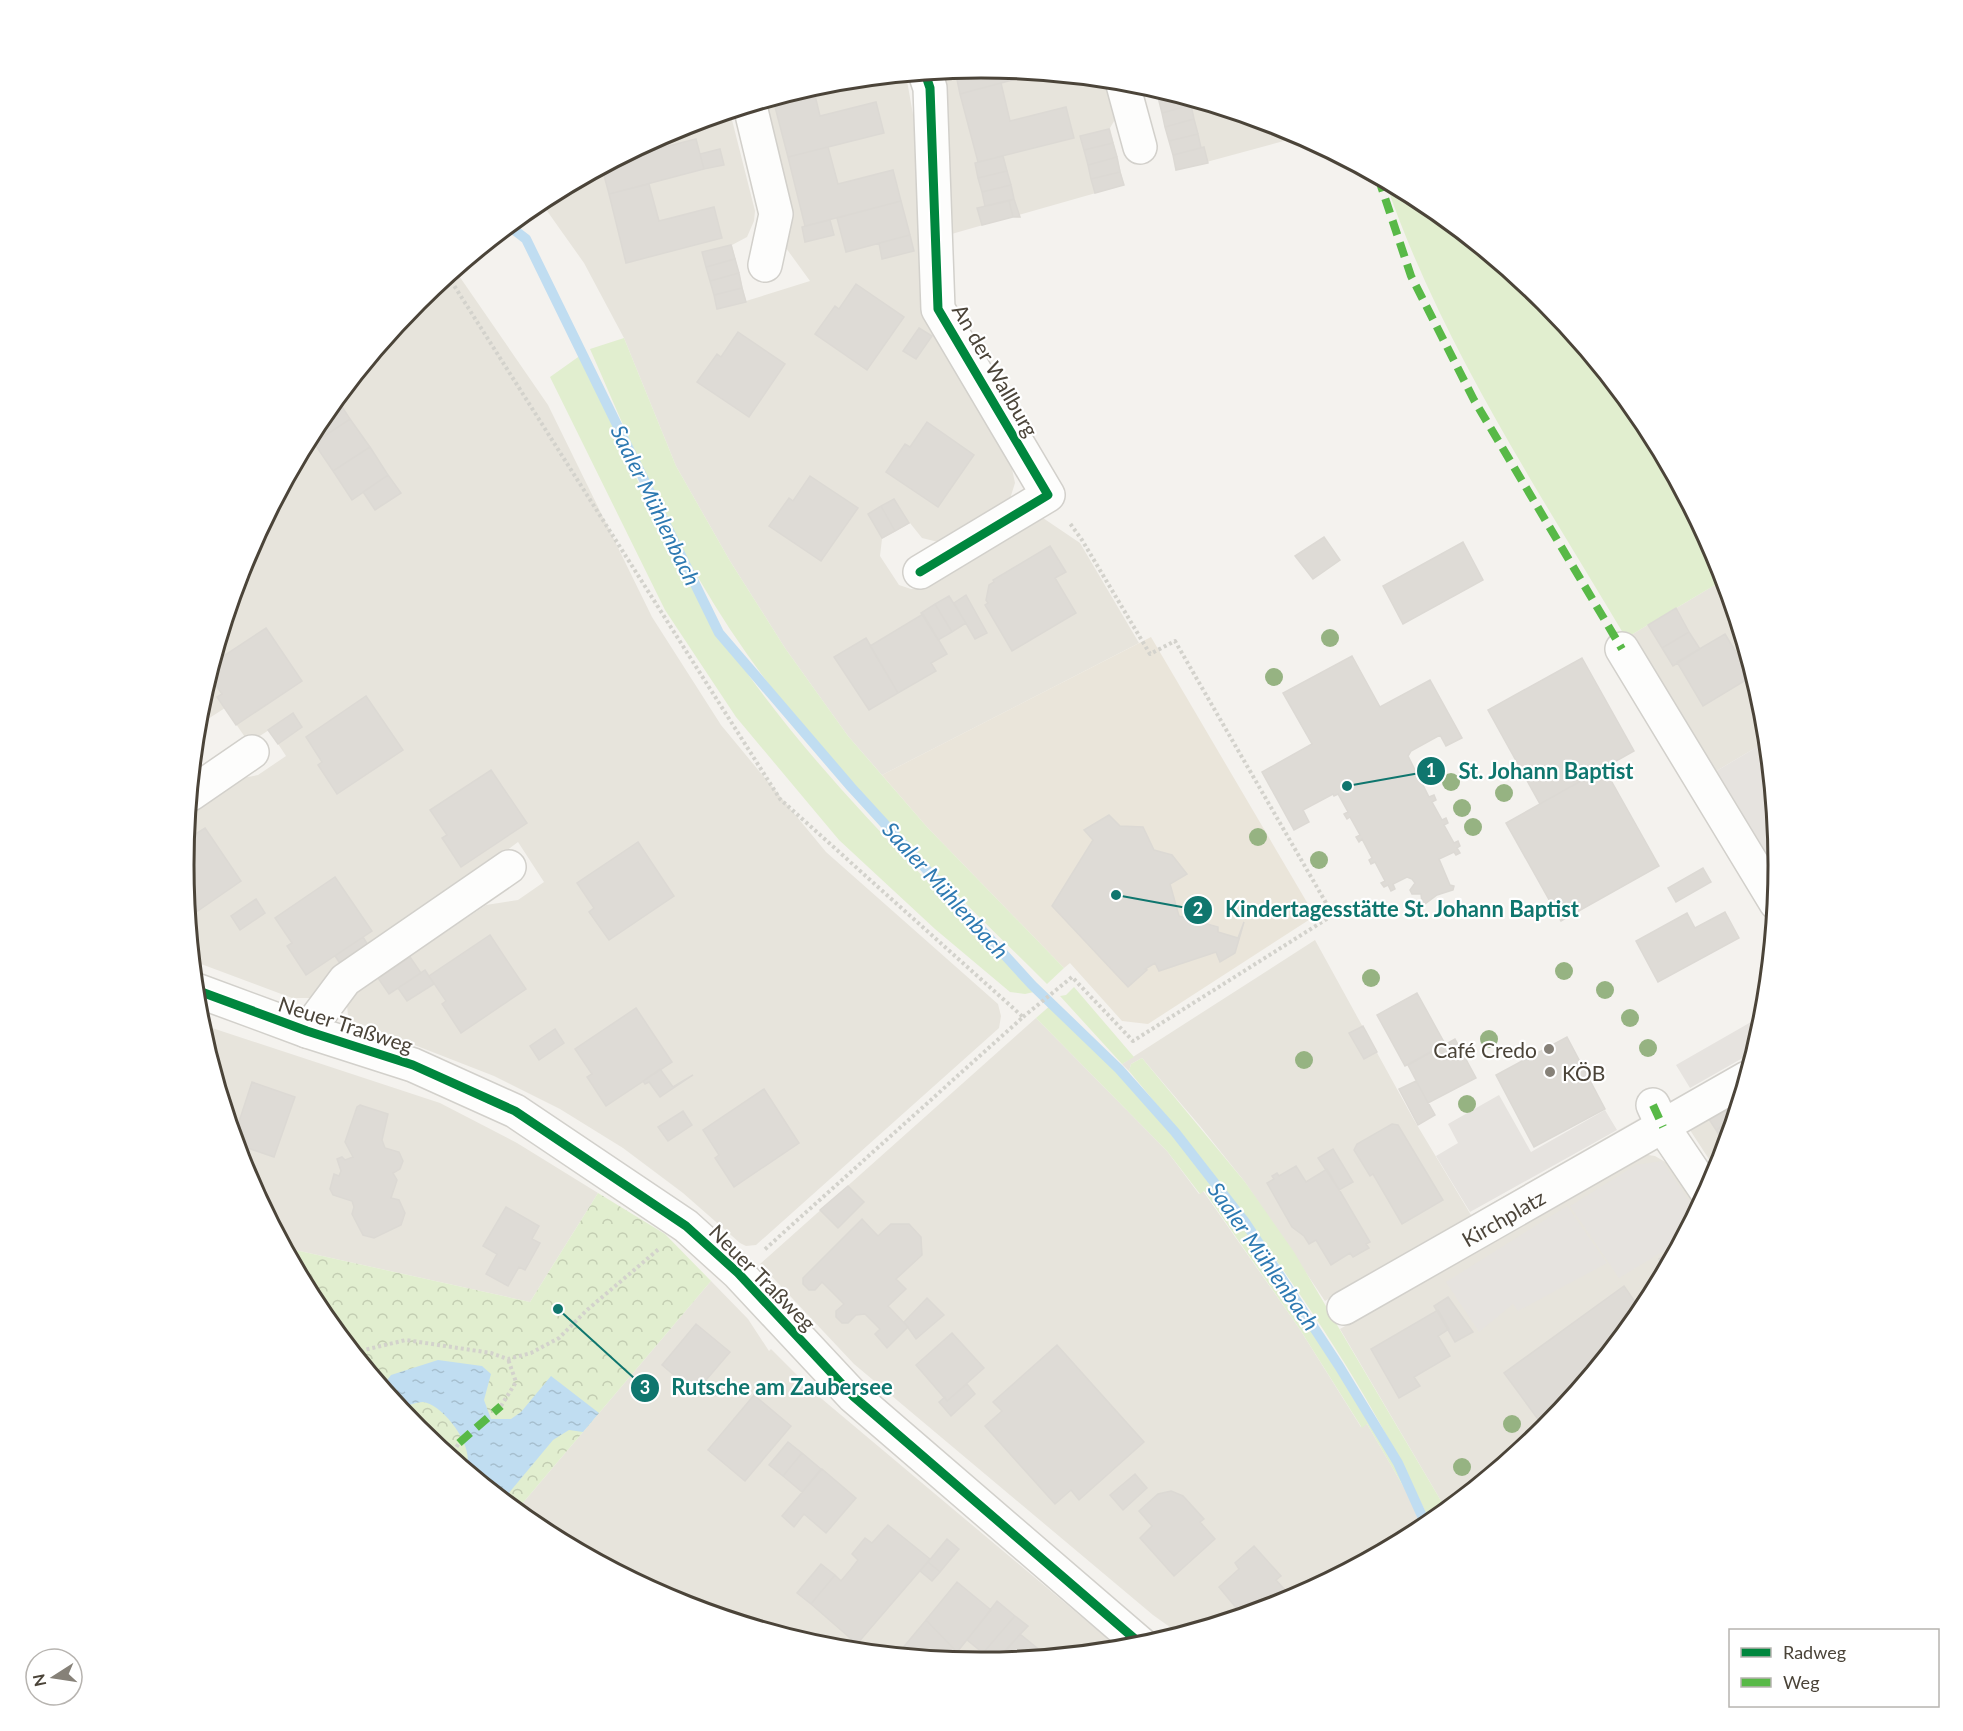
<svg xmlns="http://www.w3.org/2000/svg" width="1963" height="1731" viewBox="0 0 1963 1731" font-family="Lato,sans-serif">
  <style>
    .residential { fill: #e7e4dc }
    .education { fill: #eae5da }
    .green { fill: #e1eecf }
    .forest { fill: url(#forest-crowns) }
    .parking { fill: #e6e3df }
    .water { fill: url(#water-ripples) }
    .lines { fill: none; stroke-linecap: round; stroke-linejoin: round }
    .stream { stroke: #c0ddf1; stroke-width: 10 }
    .building { fill: #dedbd6; stroke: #dcd9d4; stroke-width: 1.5 }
    .minor-casing { stroke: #d2d0cb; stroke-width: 36 }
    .path { stroke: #d3d2cc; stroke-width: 4; stroke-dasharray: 3 3; stroke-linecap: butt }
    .minor { stroke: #fdfdfc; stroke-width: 33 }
    .quiet { stroke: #58b947; stroke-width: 8; stroke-dasharray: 15 8; stroke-linecap: butt }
    .cycleway-casing { stroke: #fff; stroke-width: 13 }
    .cycleway { stroke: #00873e; stroke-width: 9 }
    .tree { fill: #96b382 }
    .poi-dot { fill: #868178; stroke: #fff; stroke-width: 2 }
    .labels { text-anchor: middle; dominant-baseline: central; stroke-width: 4.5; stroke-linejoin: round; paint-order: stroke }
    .street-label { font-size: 21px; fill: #4b4439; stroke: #fff }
    .poi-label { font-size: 21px; fill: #4b4439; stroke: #fff; text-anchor: end }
    .water-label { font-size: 22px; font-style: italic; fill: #2e7ab2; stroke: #fff }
    .rim { fill: none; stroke: #4b4439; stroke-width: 3 }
    .leader { fill: none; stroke: #0f766e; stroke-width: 2 }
    .callout-dot { fill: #0f766e; stroke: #fff; stroke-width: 2 }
    .mark-label { font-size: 18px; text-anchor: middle; font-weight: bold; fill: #fff }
    .callout-label { font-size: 22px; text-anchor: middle; font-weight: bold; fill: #0f766e; stroke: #fff; stroke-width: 4.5; stroke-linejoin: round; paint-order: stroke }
  </style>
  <defs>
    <pattern id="forest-crowns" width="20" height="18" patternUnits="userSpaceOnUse" patternTransform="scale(1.5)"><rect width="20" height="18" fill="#e1eecf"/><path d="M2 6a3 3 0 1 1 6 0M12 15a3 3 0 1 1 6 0" fill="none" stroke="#c3cdb2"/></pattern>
    <pattern id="water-ripples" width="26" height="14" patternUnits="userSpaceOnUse" patternTransform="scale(1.5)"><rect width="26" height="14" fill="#c0ddf1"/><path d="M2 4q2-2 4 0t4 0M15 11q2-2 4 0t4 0" fill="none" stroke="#a6bfcf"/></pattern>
  </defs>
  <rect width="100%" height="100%" fill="#f4f2ee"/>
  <path class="residential" d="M981,68L1108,80L1117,116L1110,128L1124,185L948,235L933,72Z
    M906,75L917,137L922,247L1011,464L1015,483L1009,502L942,543L922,538L910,523L882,539L880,556L899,585L911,589H922L1043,518L1080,543L1139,643L882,775L848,736L785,648L730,561L676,466L624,338L584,263L540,201L676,128L730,112L755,211L754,221L747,237L732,245L746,301L810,281L786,248L750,106L826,83Z
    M1156,89L1287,128L1302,136L1177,170Z
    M455,270L548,405L652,617L721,725L826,852L998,1004L1001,1016L999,1028L756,1245L746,1246L740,1243L683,1193L623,1148L560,1109L494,1076L353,1021L348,1016L347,1005L351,996L486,905L518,900L544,882L518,842L313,998H292L193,961L184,865L189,805L226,781L258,775L286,756L269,730L249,743L225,708L197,726L199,709L244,560L318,422L417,301Z
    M1725,579L1764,710L1767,741L1708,776L1626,638Z
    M1315,940L1414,1120L1471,1215L1671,1100L1325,1301L1245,1182L1200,1126L1142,1058L1131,1064L1129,1071L1122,1064Z
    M1036,1018L1167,1151L1199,1194L1203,1191L1299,1328L1361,1427L1367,1424L1406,1491L1424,1530L1287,1603L1181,1635L1153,1615L854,1364L760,1264Z
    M200,1024L440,1103L517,1143L598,1193L530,1302L286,1248L244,1171Z
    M1741,1096L1719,1171L1718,1173L1688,1127Z
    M1641,1154L1655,1156L1667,1163L1698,1210L1645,1309L1546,1430L1447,1511L1340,1329Z
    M711,1281L748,1319L769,1351L771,1349L816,1394L1121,1650L981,1663L825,1648L676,1603L538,1529L516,1511Z"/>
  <path class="education" d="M1151,637L1315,916L1148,1024L1122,1021L1070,963L1064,968L927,827L882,775Z"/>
  <path class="green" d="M1385,181L1425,202L1546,301L1645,422L1719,560L1725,579L1626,638C1538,490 1441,344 1385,181Z
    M624,338L676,466L730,561L785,648L848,736L927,827L1064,968L1047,984C920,858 789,735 699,579C656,505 624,426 590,349Z
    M581,355C630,466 678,578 750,677C834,792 937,891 1038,991L1025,994L1010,992L935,929L839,840L736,717L665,610L550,377Z
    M1074,987L1134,1057L1122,1064L1060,996L1066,995Z
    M1052,1004L1177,1137L1243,1225L1360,1407L1395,1466L1406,1491L1367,1424L1362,1428L1299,1328L1204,1191L1200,1194L1167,1151L1036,1018Z
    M1142,1058L1245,1182L1294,1252L1447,1511L1431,1524C1356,1359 1245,1210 1129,1071L1131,1064Z"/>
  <path class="forest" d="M598,1193L665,1234L711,1281L516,1511L417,1430L318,1309L286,1248L530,1302Z"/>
  <path class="parking" d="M1767,741L1779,866L1777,894L1708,776Z
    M1765,1014L1755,1051L1690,1088L1676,1065Z
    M1499,1095L1531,1152L1605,1110L1617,1130L1470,1212L1436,1156L1458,1143L1448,1124Z
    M1662,1161L1697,1212L1682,1240L1619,1278L1570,1206L1636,1165Z
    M1567,1206L1607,1263L1518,1311L1513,1304L1479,1332L1446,1282Z"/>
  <path class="water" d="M438,1360L482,1366L491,1374L484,1400L491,1419H511L521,1412L551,1376L599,1413L583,1432L569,1430L553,1440L503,1500L465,1469C478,1450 443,1404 423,1402C416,1402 406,1406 400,1409L382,1387L391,1375Z"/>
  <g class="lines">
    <path class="stream" d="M509,226L526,239L719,633L851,787L1032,985L1119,1069L1175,1132L1245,1222L1339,1366L1398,1463L1427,1527"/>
  </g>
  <path class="building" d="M982,68L1038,73L960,94L955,70Z
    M1001,83L1010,121L1066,107L1074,138L978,162L960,94Z
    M813,87L820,116L876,102L884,133L788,157L773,99Z
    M1172,93L1189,99L1191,105L1162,113L1158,97Z
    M1191,105L1194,119L1165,127L1162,113Z
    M1194,119L1198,134L1169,141L1165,127Z
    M1109,129L1113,143L1084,150L1080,136Z
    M1198,134L1201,148L1173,155L1169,141Z
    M696,139L704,169L609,194L602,168L640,148L641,153Z
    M1113,143L1117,157L1088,165L1084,150Z
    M828,147L838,184L893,170L901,201L805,226L788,157Z
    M1204,147L1208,163L1176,170L1173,155Z
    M720,149L724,165L704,169L700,154Z
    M1003,156L1007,171L978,178L975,163Z
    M1117,157L1120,172L1091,179L1088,165Z
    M1007,171L1011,185L982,192L978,178Z
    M1120,172L1124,185L1095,193L1091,179Z
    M649,184L659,221L714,207L722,238L626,263L609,194Z
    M1011,185L1014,199L985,206L982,192Z
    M1014,199L1020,217H1013L1009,201Z
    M901,201L910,235L846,252L837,218Z
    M1009,201L1013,217L982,225L977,208Z
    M830,220L834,235L805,242L802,227Z
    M910,235L914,251L882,259L879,243Z
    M731,245L735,259L706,267L702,252Z
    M735,259L739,273L710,281L706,267Z
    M739,273L742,288L714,295L710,281Z
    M856,284L904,317L867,370L815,334L835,306L839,309Z
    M742,288L746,302L717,309L714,295Z
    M919,328L932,336L916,359L903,351Z
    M738,332L785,364L749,417L697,382L717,354L721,357Z
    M337,399L350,419L314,443L310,438L318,422Z
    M350,419L370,447L333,471L314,443Z
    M927,422L974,455L938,507L886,472L905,444L910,447Z
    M370,447L388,475L352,500L333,471Z
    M388,475L401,493L375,510L363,492Z
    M810,476L858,508L821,561L769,526L789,498L793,501Z
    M894,499L909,523L895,531L881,506Z
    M881,506L895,531L882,538L868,514Z
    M1324,537L1340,560L1313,579L1295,556Z
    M1463,542L1483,580L1403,624L1383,586Z
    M1050,546L1066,572L1055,578L1076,613L1012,651L985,605L988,603L986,600L989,585L994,582L993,580Z
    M966,595L987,633L975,639L954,603Z
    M949,596L966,623L952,632L935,604Z
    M935,604L952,632L938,640L921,613Z
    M1676,608L1689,632L1662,648L1648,625Z
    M923,614L947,654L931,663L936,671L898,693L870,646Z
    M266,628L302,681L236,725L217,697L222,694L209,675L213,663Z
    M1689,632L1700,649L1673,666L1662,648Z
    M1725,634L1751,677L1703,706L1677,662Z
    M866,638L898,693L869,710L834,657Z
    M1352,656L1380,707L1430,680L1462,738L1446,746L1440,735L1411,751L1408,756L1417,774L1422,772L1424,777L1420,779L1429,797L1434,795L1436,800L1432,802L1442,820L1446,818L1448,823L1444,825L1454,843L1458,841L1460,846L1457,848L1460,853L1456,855L1454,852L1439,859L1450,885L1454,886L1453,890L1437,895L1425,904L1422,903L1421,894H1412L1410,890L1415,883L1412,879L1407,877L1393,884L1395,889L1391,891L1388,885L1384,887L1381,883L1385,881L1375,862L1371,864L1369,860L1372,858L1362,839L1359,842L1356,837L1360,835L1350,817L1347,819L1344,814L1348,812L1338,794L1334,796L1333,794L1303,810L1309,822L1294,830L1262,772L1312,744L1283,693Z
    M1582,658L1634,751L1540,804L1488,710Z
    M366,696L403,750L337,794L318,765L322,762L306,737Z
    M293,713L302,727L278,744L268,730Z
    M1604,768L1659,866L1561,921L1506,823Z
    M491,770L527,823L461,867L442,838L447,835L430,810Z
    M1109,815L1120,826L1143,827L1154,850L1172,855L1187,874L1170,884L1179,916L1218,927V932L1238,938L1244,922L1235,953L1220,962L1216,952L1159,971L1155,963L1145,969L1147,970L1128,987L1052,906L1093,840L1084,830Z
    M205,828L241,881L189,917L184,865L186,840Z
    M638,842L674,896L609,940L589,912L594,908L577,883Z
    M1703,868L1711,882L1676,902L1668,888Z
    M335,877L372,931L306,975L287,946L292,943L275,918Z
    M256,899L265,913L240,930L231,916Z
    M1725,912L1739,938L1658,982L1636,941L1687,913L1695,928Z
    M490,935L526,989L461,1033L442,1004L446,1001L429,976Z
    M363,937L374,955L347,974L335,956Z
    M410,957L421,973L389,994L378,978Z
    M425,970L434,984L407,1001L398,988Z
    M1417,993L1445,1044L1405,1066L1377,1015Z
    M636,1008L672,1062L606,1106L587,1077L592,1074L575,1049Z
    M1363,1026L1377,1052L1364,1059L1349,1033Z
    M555,1029L564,1043L539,1060L530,1046Z
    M1567,1037L1605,1109L1534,1147L1496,1075Z
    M1455,1039L1476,1078L1428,1103L1408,1065Z
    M660,1069L673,1087L693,1075L660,1097L649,1082L645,1084L643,1081Z
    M1416,1081L1435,1115L1418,1125L1399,1089Z
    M252,1082L295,1097L274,1157L236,1144L234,1137Z
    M764,1089L799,1143L734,1187L715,1158L719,1155L703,1130Z
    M1736,1100L1739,1105L1734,1119L1716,1130L1707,1116Z
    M360,1105L388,1114L382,1140L385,1148L399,1152L403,1161L400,1169L393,1173L397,1180L391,1198L399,1200L405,1213L401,1225L374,1238L363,1235L352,1214L354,1207L352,1201L333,1195L330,1189L334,1174L339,1176L341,1171L337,1159L342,1157L345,1160L353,1157L345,1142L357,1107Z
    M683,1111L692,1125L668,1141L658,1127Z
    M1734,1119L1726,1146L1716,1130Z
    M1392,1124L1398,1125L1443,1200L1402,1224L1373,1174L1370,1176L1354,1150L1357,1144Z
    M1333,1149L1353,1182L1339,1190L1318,1158Z
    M1296,1166L1306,1182L1327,1169L1370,1242L1366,1244L1369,1248L1353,1257L1350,1253L1331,1265L1316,1240L1309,1244L1304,1236L1292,1227L1267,1183L1274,1179L1272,1176L1277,1173L1279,1176Z
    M848,1186L864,1202L838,1228L820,1210Z
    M506,1207L539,1226L532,1239L540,1243L525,1270L519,1267L508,1286L486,1274L497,1254L483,1246Z
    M862,1219L878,1236L891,1224H909L921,1237L922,1255L896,1279L906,1289L888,1306L908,1327L887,1348L875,1334L880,1329L865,1314L856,1315L848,1323H842L836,1317V1311L844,1304L822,1282L815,1290H809L803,1284V1278Z
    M1679,1246L1666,1270L1659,1259Z
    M1624,1286L1642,1312L1546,1430L1504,1373Z
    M1448,1297L1473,1332L1455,1342L1434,1306Z
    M927,1298L944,1315L916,1339L904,1322Z
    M1438,1310L1449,1329L1438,1336L1450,1356L1414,1377L1420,1386L1399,1398L1371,1349Z
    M696,1324L730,1352L695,1393L662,1365Z
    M952,1333L984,1368L947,1401L916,1365Z
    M1057,1345L1144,1442L1079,1500L1071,1490L1055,1504L985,1426L1002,1411L993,1402Z
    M967,1384L975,1394L951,1416L939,1402L945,1397L947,1401Z
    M754,1395L791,1426L745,1481L708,1450Z
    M788,1442L802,1453L783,1476L769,1465Z
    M802,1453L821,1469L802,1492L783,1476Z
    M822,1469L856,1498L826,1533L804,1514L794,1527L782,1516Z
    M1135,1474L1147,1488L1123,1510L1110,1495Z
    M1171,1491L1183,1496L1204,1519L1200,1522L1215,1539L1174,1576L1140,1538L1152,1526L1139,1511L1158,1494Z
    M888,1525L930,1559L857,1644L811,1604L835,1575L841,1581L851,1569L858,1560L852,1554L865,1538L872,1543Z
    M947,1539L959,1549L940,1572L928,1562Z
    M1254,1546L1281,1576L1276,1580L1293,1599L1243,1616L1219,1587L1239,1569L1235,1563Z
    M928,1562L940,1572L932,1581L920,1571Z
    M821,1564L835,1575L811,1604L797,1593Z
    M957,1582L991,1610L957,1652L926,1620Z
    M997,1601L1015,1616L983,1653L967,1640Z
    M1015,1616L1028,1626L994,1662L983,1653Z
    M926,1620L957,1652L950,1660L897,1655Z
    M1020,1634L1048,1657L997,1662Z"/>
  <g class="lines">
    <g class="minor-casing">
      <g id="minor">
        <path d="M1122,81L1140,147"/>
        <path d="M750,106L776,214L765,265"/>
        <path d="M920,572L1048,495L938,309L930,88L925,73"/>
        <path d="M1622,649L1776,903"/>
        <path d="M191,794L252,752"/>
        <path d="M196,990L307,1031L413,1065L515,1111L686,1226L738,1273L853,1396L1143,1646"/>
        <path d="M307,1031L345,980L509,867"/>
        <path d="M1653,1105L1663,1127L1707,1192"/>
        <path id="s1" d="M1344,1308L1747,1078"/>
      </g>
    </g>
    <path class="path" d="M448,276L780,799L1023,1017L763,1251
      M1023,1017L1072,977L1133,1041L1333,915L1175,641L1150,654L1082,540L1069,522
      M356,1355L364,1350L406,1340L491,1353L508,1359L531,1353L559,1338L587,1310L660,1248
      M501,1406L516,1382L508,1359
      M450,1457L459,1443"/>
    <use href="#minor" class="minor"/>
    <path class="quiet" d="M1378,177L1411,276L1474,400L1622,649
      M1653,1105L1663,1127
      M459,1443L501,1406"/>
    <g class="cycleway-casing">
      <path id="cycleway" d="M920,572L1048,495L938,309L930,88L925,73
        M196,990L307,1031L413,1065L515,1111L686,1226L738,1273L853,1396L1143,1646"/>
    </g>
    <use href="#cycleway" class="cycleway"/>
  </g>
  <g class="tree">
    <circle cx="1330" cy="638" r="9"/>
    <circle cx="1274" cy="677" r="9"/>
    <circle cx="1451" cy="782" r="9"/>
    <circle cx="1504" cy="793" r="9"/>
    <circle cx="1462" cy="808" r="9"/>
    <circle cx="1473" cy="827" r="9"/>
    <circle cx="1258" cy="837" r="9"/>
    <circle cx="1319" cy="860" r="9"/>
    <circle cx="1564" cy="971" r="9"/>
    <circle cx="1371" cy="978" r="9"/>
    <circle cx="1605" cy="990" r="9"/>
    <circle cx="1630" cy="1018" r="9"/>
    <circle cx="1489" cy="1039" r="9"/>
    <circle cx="1648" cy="1048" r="9"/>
    <circle cx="1304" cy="1060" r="9"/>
    <circle cx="1467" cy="1104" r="9"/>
    <circle cx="1512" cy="1424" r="9"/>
    <circle cx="1462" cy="1467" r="9"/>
  </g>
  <g class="poi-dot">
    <circle cx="1549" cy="1049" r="6"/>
    <circle cx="1550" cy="1072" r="6"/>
  </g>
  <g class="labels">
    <g class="street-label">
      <text transform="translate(996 370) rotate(60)">An der Wallburg</text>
      <text transform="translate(346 1024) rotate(18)">Neuer Traßweg</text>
      <text stroke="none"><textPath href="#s1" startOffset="183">Kirchplatz</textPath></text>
      <text transform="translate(763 1277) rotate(45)">Neuer Traßweg</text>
    </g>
    <g class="poi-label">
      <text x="1537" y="1049">Café Credo</text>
      <text x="1562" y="1072" text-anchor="start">KÖB</text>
    </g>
    <g class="water-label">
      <text transform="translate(656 505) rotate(64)">Saaler Mühlenbach</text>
      <text transform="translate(946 890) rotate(48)">Saaler Mühlenbach</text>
      <text transform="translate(1264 1256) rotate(55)">Saaler Mühlenbach</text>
    </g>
  </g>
  <path d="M0 0H1963V1731H0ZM194 865a787 787 0 1 1 1574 0a787 787 0 1 1-1574 0Z" fill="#fff" fill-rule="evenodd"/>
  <path class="rim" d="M194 865a787 787 0 1 1 1574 0a787 787 0 1 1-1574 0Z"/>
  <path class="leader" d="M1347 786L1431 771M1116 895L1198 910M558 1309L645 1388"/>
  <g class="callout-dot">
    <circle cx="1347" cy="786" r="6"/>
    <circle cx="1116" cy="895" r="6"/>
    <circle cx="558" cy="1309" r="6"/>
    <circle cx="1431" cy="771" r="15"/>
    <circle cx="1198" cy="910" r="15"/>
    <circle cx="645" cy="1388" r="15"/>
  </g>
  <g class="mark-label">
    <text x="1431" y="777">1</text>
    <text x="1198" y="916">2</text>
    <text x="645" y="1394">3</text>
  </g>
  <g class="callout-label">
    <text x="1546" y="779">St. Johann Baptist</text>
    <text x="1402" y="917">Kindertagesstätte St. Johann Baptist</text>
    <text x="782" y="1395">Rutsche am Zaubersee</text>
  </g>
  <rect x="1729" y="1629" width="210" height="78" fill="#ffffff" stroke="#b7b4b0" stroke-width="1.5"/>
  <rect x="1741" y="1648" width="30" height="9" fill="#00873e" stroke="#b7b4b0" stroke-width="1.5"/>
  <text x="1783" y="1659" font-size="18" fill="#4b4439">Radweg</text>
  <rect x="1741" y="1678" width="30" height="9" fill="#58b947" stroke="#b7b4b0" stroke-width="1.5"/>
  <text x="1783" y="1689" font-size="18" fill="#4b4439">Weg</text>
  <g transform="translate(54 1677) rotate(258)"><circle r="28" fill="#ffffff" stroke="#b7b4b0" stroke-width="1.5"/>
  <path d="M0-4.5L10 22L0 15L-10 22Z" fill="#868178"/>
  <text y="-9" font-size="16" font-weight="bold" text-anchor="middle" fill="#4b4439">N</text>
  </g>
</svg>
